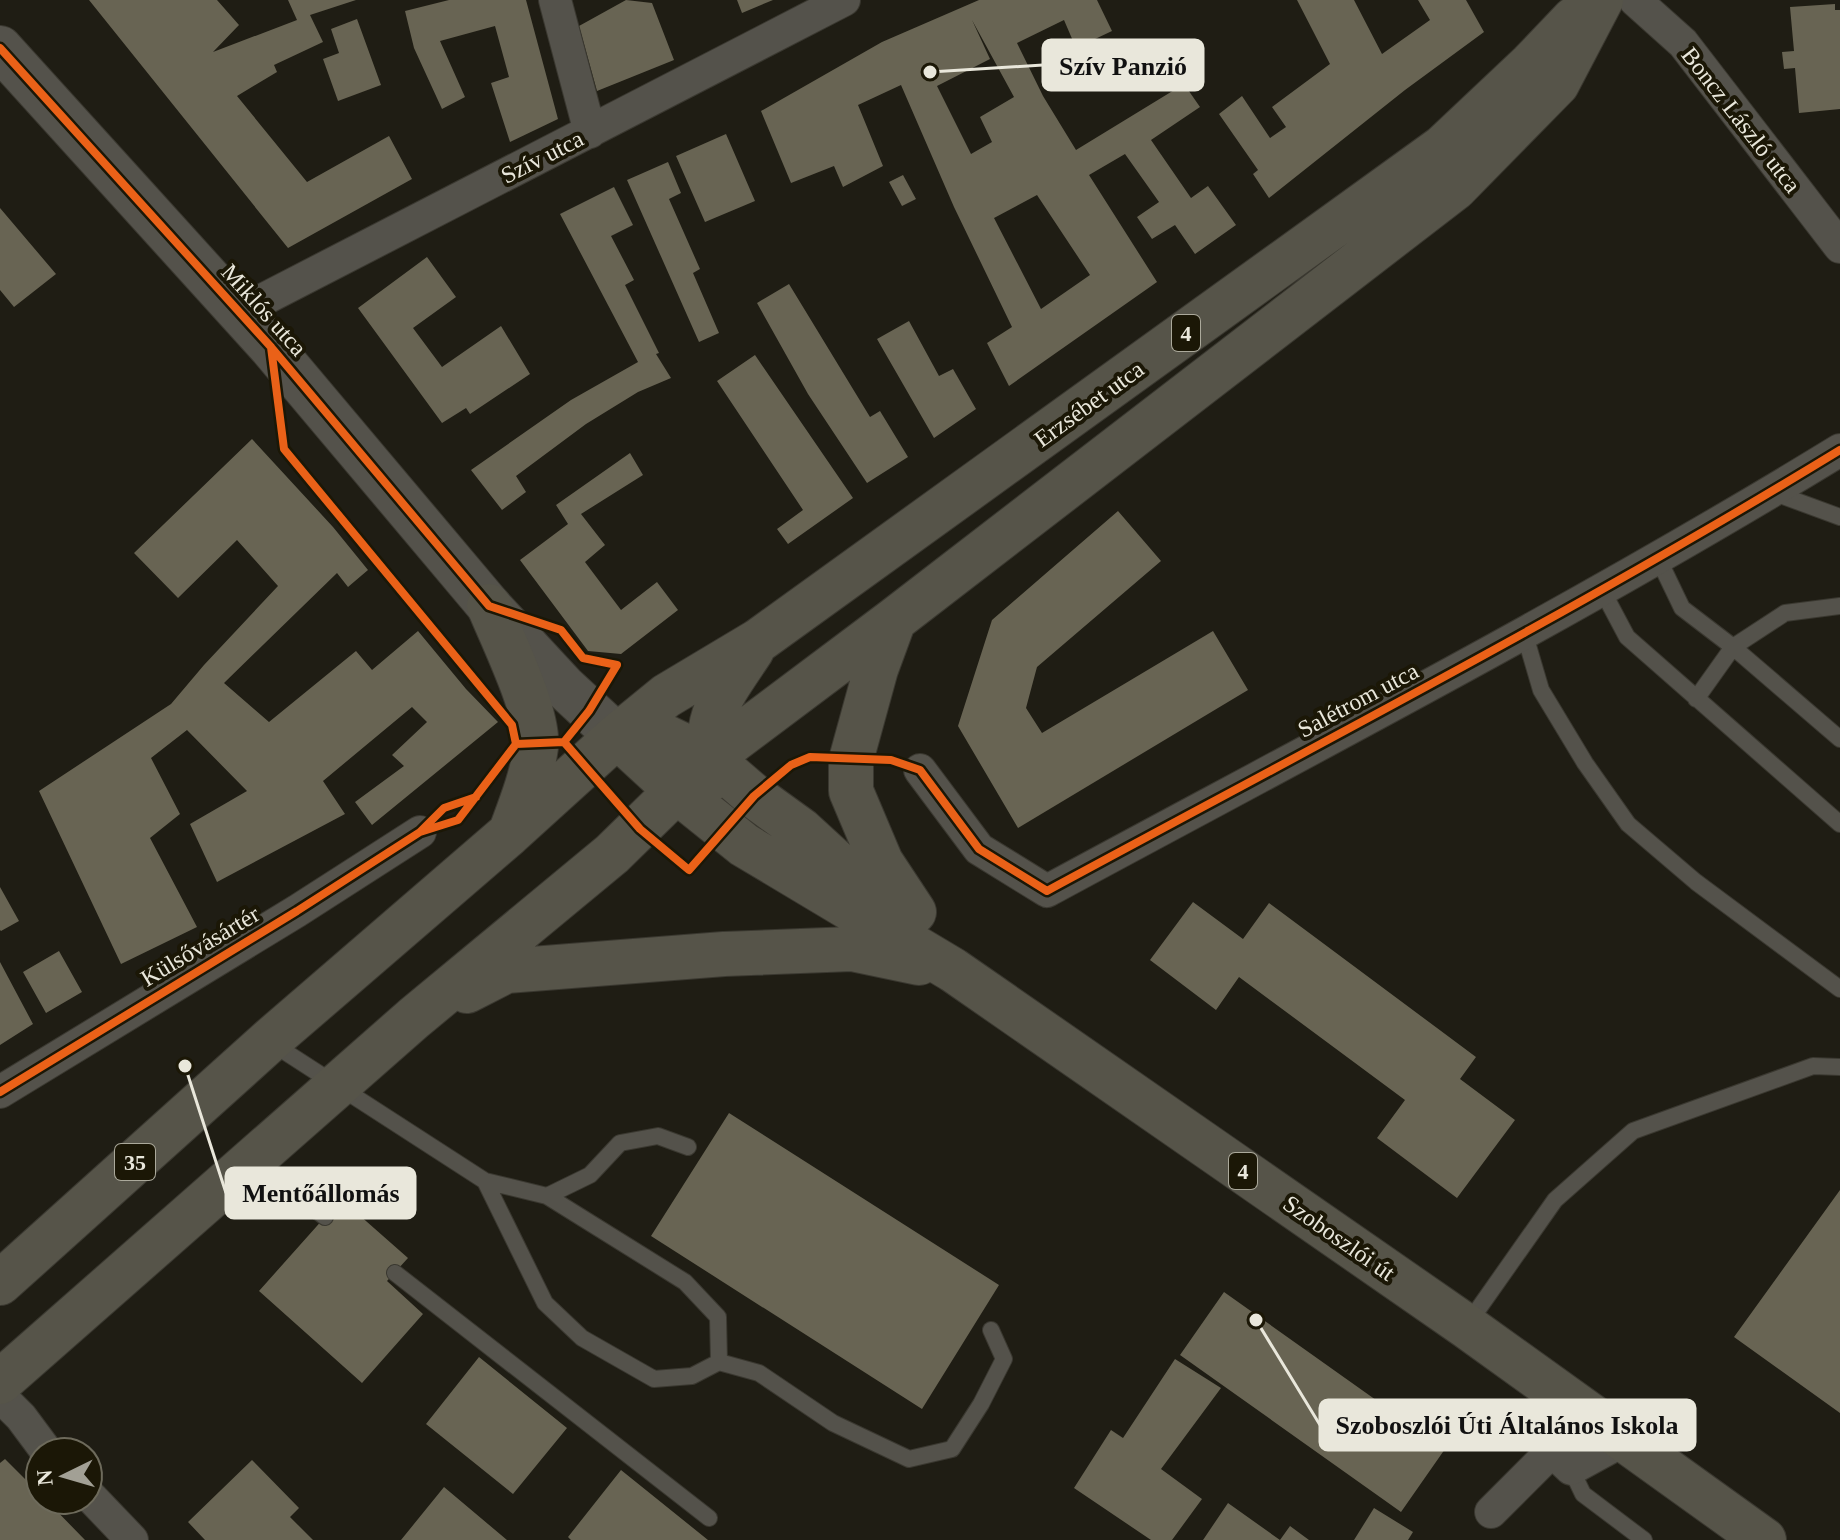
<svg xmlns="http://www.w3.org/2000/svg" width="1840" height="1540" viewBox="0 0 1840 1540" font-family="Georgia,serif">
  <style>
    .building { fill: #686453; fill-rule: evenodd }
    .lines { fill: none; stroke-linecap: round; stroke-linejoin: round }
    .lane-casing { stroke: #3a3830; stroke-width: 18 }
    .street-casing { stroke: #3a3830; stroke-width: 34 }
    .secondary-casing { stroke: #3a3830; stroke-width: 46 }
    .primary-casing { stroke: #3a3830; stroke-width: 46 }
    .lane { stroke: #54524b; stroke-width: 16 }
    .street { stroke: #54524b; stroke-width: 32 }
    .secondary { stroke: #54524b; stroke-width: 44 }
    .primary { stroke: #565449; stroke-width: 44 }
    .cycleway-casing { stroke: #1b1706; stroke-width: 13 }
    .cycleway { stroke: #ea6118; stroke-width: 8 }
    .labels { text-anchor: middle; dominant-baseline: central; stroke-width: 8; stroke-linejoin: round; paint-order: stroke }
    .shield { fill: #1b1706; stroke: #aba99b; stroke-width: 2 }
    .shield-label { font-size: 22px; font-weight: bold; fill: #e9e7db }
    .street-label { font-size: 24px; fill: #e9e7db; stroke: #1b1706 }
    .leader { fill: none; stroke: #e9e7db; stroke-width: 3 }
    .callout-dot { fill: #e9e7db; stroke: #1b1706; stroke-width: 3 }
    .callout { fill: #e9e7db; stroke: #e9e7db; stroke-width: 3 }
    .callout-label { font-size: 26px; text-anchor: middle; font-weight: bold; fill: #111 }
  </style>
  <rect width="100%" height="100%" fill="#1f1d14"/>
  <path class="building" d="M89,0H217L239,25L213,52L297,20L288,0H356L310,15L323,42L274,65L277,72L237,96L307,182L389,136L412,179L288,248Z
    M449,0H526L558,119L510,142L491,83L509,77L495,26L440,41L465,97L442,109L414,48L405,11Z
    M626,0L652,3L674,60L597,91L579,26Z
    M737,0H773L742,13Z
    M979,0H1097L1112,31L1076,48L1064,20L1017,43L1043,96L1076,150L1184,84L1200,107L1151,140L1191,198L1208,186L1236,225L1195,254L1175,225L1152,239L1137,217L1159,202L1125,154L1089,175L1157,282L1009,386L987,343L1012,327L954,207L901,85L858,105L883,166L843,187L834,166L791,183L761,111L882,42ZM972,20L1014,97L980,117L992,142L971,154L937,86L990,59ZM1037,195L1090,275L1041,309L994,218Z
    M1297,0H1354L1382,54L1430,20L1418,0H1466L1484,32L1405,90L1269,198L1253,174L1258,170L1219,114L1242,96L1270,138L1286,127L1272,107L1330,64Z
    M1835,4V10H1840V109L1799,113L1795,68L1784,69L1782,52L1794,51L1790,7Z
    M357,19L381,85L338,101L323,59L339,53L331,29Z
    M726,134L755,201L705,222L676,156Z
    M668,162L681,193L669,199L700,269L693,273L719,333L699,342L627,180Z
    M903,175L916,199L902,206L889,182Z
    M614,187L633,225L611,236L634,280L625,285L659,353L656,354L671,378L638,392L586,424L516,476L526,492L502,510L471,470L571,400L638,362L560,214Z
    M0,208L56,274L14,307L0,290Z
    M427,257L456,297L413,328L442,367L501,326L530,374L470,414L466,408L442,423L358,308Z
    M789,284L870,417L880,411L908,457L867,483L808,394L757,303Z
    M909,321L939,376L953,369L976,409L934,438L877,339Z
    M755,355L853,498L788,544L777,529L803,510L717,381Z
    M252,439L333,527L368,570L348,587L337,573L224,683L269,722L356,651L372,670L418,631L466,689L498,722L372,825L355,802L404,766L392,755L427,722L412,707L323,781L345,814L217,882L190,824L247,791L187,730L151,758L180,814L150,838L197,927L121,964L39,791L171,704L204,665L278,586L237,540L178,598L134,553Z
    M630,453L643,475L581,514L605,545L585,562L621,610L657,582L678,610L621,654L588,651L520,560L568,524L556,505Z
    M1118,511L1161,561L1037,667L1026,708L1042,733L1213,631L1248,690L1018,828L958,726L992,620Z
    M0,887L19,921L1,931L0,930Z
    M1193,902L1243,939L1269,903L1476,1057L1460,1079L1515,1120L1457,1198L1377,1138L1405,1100L1239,977L1216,1010L1150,960Z
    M59,951L82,992L46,1013L23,972Z
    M0,962L33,1024L0,1045Z
    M729,1113L999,1285L922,1409L651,1236Z
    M1840,1190V1413L1734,1337Z
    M341,1199L408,1258L387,1281L423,1314L362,1383L259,1291Z
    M1224,1292L1445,1449L1401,1512L1180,1355Z
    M479,1357L567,1428L513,1494L426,1424Z
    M1175,1359L1221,1388L1161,1469L1202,1499L1172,1540H1151L1074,1488L1111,1430L1123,1438Z
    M5,1459L40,1494V1500H46L85,1540H0V1463Z
    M252,1460L299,1508L290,1517L313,1540H205L188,1522Z
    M621,1470L708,1540H571L568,1537Z
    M444,1487L507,1540H401Z
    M1228,1503L1280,1540L1290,1526L1309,1540H1203Z
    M1374,1508L1413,1532L1408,1540H1354Z"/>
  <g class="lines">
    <g class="lane-casing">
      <path id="lane" d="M1772,492L1840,517
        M1657,556L1682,608L1733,647L1840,739
        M1601,588L1627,637L1840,824
        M1524,632L1541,690L1585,763L1628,824L1696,882L1840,989
        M1696,699L1733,647L1785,613L1840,606
        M270,1042L485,1181L547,1196L590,1175L620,1143L658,1136L688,1147
        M253,1162L325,1217
        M485,1181L545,1303L582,1338L654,1379L692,1376L719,1362L718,1317L685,1282L547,1196
        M395,1273L709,1518
        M1467,1325L1555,1200L1633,1131L1813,1066L1840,1067
        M719,1362L759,1373L833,1423L909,1459L952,1449L981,1404L1004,1359L991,1330
        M1571,1469L1583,1494L1644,1540"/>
    </g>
    <g class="street-casing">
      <path id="street" d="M555,0L590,132
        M1635,0L1683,43L1840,247
        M239,312L844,0
        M920,770L979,849L1047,891C1313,747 1582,608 1840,450
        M0,1092L297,911L420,832
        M0,1396L21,1417L47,1452
        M1552,1451L1571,1469L1624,1440
        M88,1494L132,1540
        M1491,1512L1552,1451L1556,1392"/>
    </g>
    <g class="secondary-casing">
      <path id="secondary" d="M0,48L271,347L489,606L564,687L617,736"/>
    </g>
    <g class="primary-casing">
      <path id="primary" d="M489,606C502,638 540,715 536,747C532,776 521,804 511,831
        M894,620L876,669L851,760V791L881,862L914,912
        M617,736L678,792L744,845L953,970L1466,1326L1764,1540
        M617,736H664L710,758L754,796L801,830L886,908
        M715,777C698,721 723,694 752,650
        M467,991L506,971L724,954L852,949L919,963
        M0,1283L269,1041L509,834L617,736L666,696L758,641L1443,147L1531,64L1574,19
        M0,1382L414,1018L612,854L710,758L894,620L1455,188L1557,84L1601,0"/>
    </g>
    <use href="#lane" class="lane"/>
    <use href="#street" class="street"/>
    <use href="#secondary" class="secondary"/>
    <use href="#primary" class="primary"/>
    <g class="cycleway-casing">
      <path id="cycleway" d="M0,48L271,347L489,606L561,630L583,658L617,665L589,711L564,742L516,744
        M271,347L284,449L512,725L516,744L458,820L420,832
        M564,742L640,829L689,870L754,796L791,765L810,757L891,760L920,770L979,849L1047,891C1313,747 1582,608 1840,450
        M0,1092L297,911L420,832L444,808L476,797"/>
    </g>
    <use href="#cycleway" class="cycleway"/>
  </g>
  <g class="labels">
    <g class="shield">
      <rect x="1172" y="315" width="28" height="36" rx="6"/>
      <rect x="115" y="1144" width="40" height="36" rx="6"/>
      <rect x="1229" y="1153" width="28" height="36" rx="6"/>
    </g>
    <g class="shield-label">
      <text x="1186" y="333">4</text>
      <text x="135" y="1162">35</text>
      <text x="1243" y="1171">4</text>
    </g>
    <g class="street-label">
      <text transform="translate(1741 120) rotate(52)">Boncz László utca</text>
      <text transform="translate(542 157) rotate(-27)">Szív utca</text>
      <text transform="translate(264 310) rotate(48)">Miklós utca</text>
      <text transform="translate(1089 404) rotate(-36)">Erzsébet utca</text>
      <text transform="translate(1358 700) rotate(-28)">Salétrom utca</text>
      <text transform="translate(200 946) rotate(-31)">Külsővásártér</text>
      <text transform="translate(1339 1238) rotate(35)">Szoboszlói út</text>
    </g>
  </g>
  <path class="leader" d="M930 72L1043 65M185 1066L226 1193M1256 1320L1320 1425"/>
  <g class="callout-dot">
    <circle cx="930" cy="72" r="8"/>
    <circle cx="185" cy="1066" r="8"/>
    <circle cx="1256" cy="1320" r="8"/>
  </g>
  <g class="callout">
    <rect x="1043" y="40" width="160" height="50" rx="8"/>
    <rect x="226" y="1168" width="189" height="50" rx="8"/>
    <rect x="1320" y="1400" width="375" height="50" rx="8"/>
  </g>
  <g class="callout-label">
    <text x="1123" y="75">Szív Panzió</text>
    <text x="321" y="1202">Mentőállomás</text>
    <text x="1507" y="1434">Szoboszlói Úti Általános Iskola</text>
  </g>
  <g transform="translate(64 1476) rotate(265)"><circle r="38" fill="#1b1706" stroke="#6d6a5b" stroke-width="2"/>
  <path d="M0-6L14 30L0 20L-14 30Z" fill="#a2a095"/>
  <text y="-12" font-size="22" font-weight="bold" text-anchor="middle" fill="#e9e7db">N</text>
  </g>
</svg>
